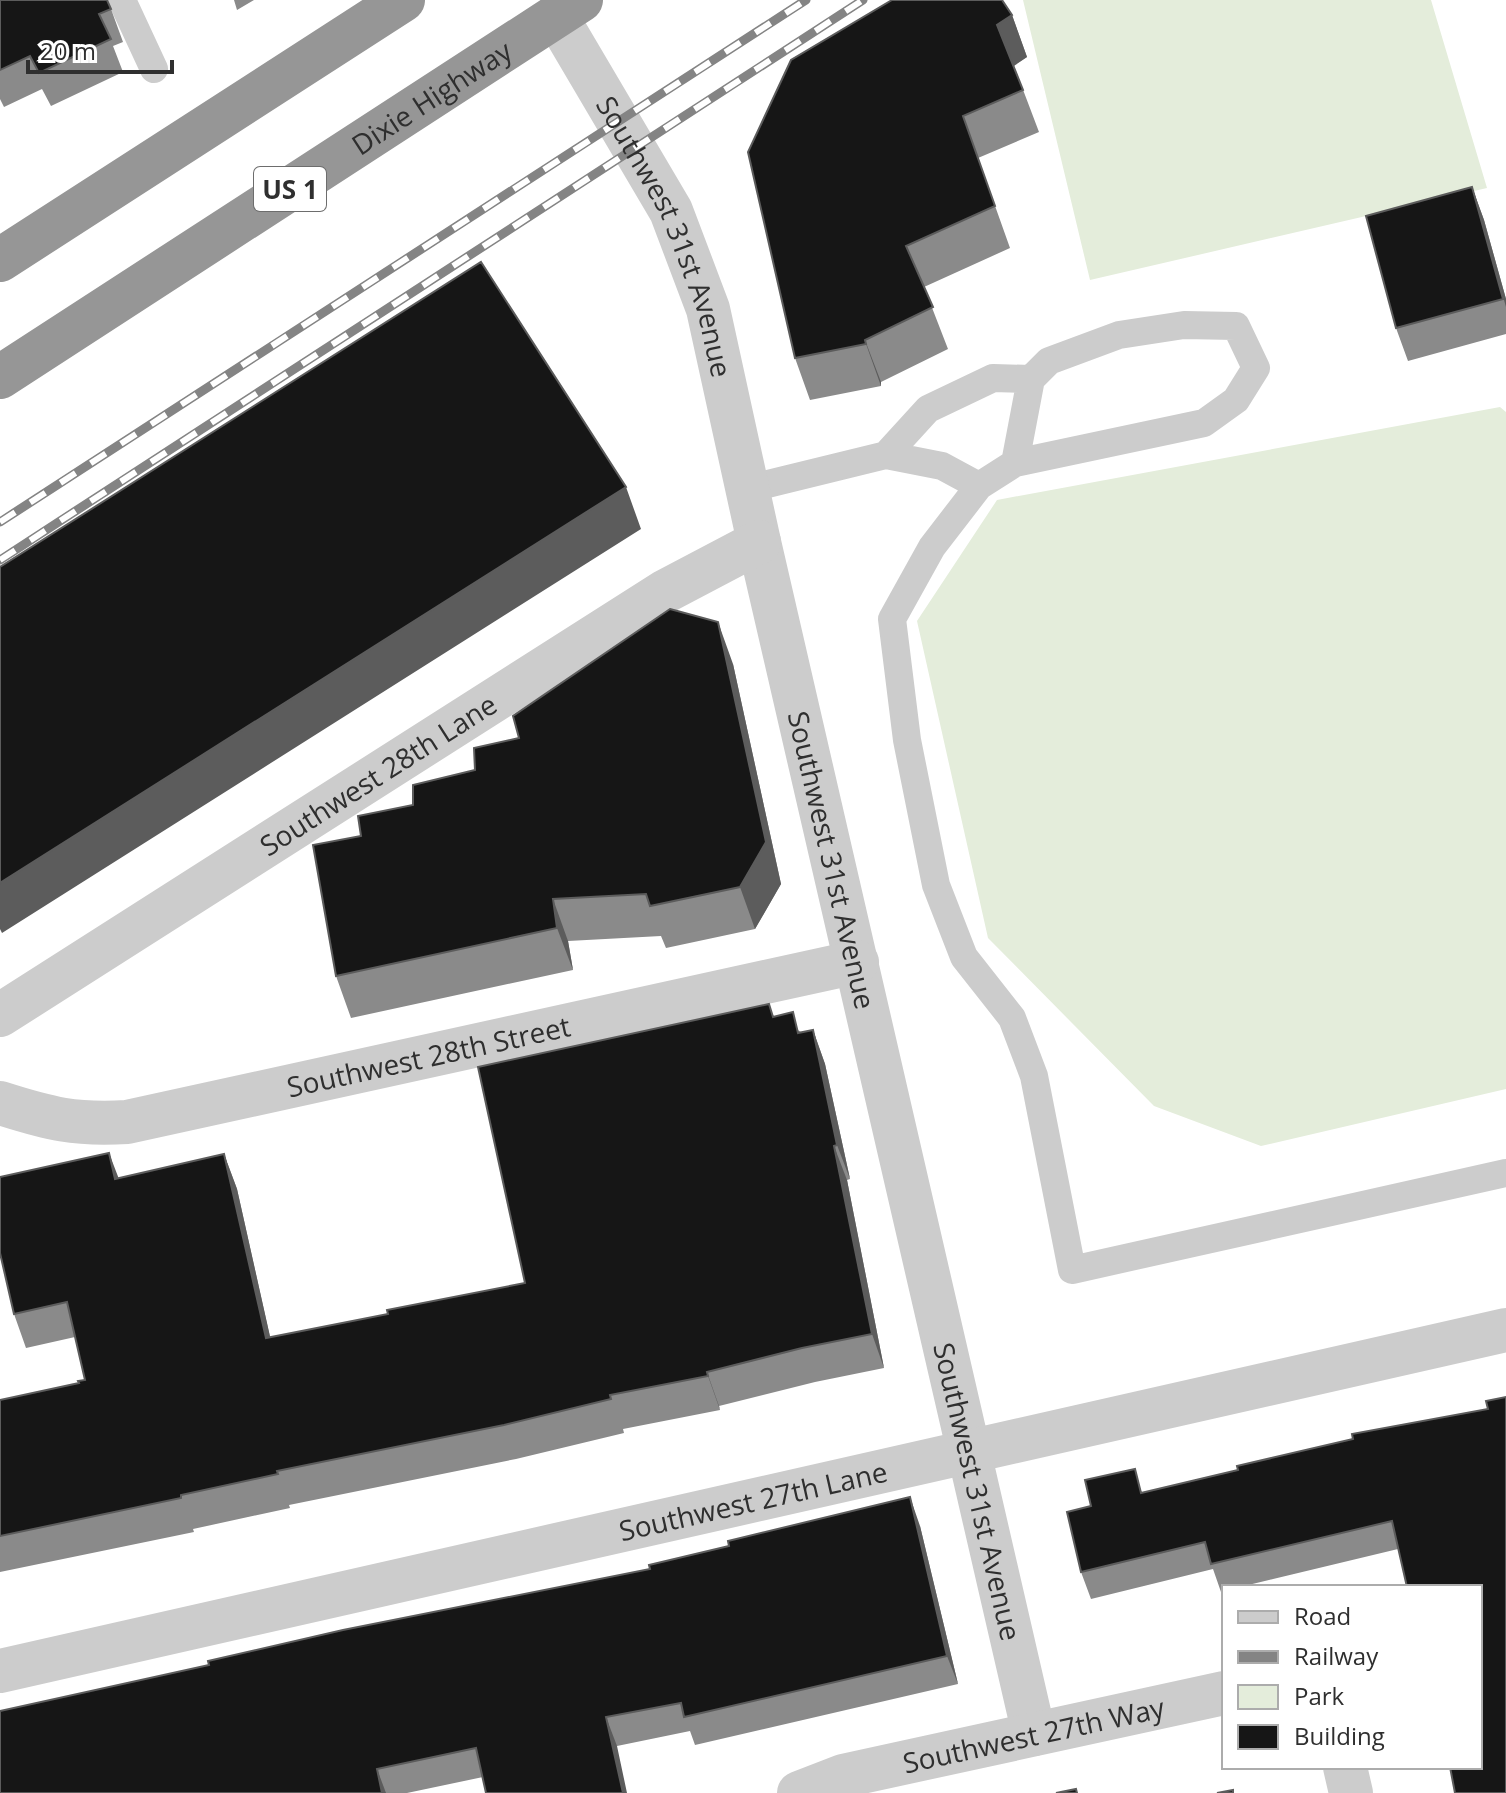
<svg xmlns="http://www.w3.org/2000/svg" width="1506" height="1793" viewBox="0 0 1506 1793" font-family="'Open Sans',sans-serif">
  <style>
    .green { fill: #e4eddb }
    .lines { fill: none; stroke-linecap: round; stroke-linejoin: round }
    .lane { stroke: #ccc; stroke-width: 28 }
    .street { stroke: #ccc; stroke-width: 44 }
    .highway { stroke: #969696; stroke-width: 44 }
    .rail-casing { stroke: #848484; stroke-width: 9 }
    .rail { stroke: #fff; stroke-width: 6; stroke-dasharray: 18; stroke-linecap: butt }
    .wall { fill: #8a8a8a }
    .shaded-wall { fill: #5c5c5c }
    .building { fill: #161616; stroke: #5c5c5c; stroke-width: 2 }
    .labels { text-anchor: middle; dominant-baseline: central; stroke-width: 8; stroke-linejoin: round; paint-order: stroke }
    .shield { fill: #fff; stroke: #6d6d6d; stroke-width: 2 }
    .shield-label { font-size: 26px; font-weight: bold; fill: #2f2f2f }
    .street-label { font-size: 28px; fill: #2f2f2f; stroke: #fff }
  </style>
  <rect width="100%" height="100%" fill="#fff"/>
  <path class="green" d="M1023,0H1431L1487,188L1090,280Z
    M1500,407L1506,412V1089L1261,1146L1154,1106L988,938L917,621L997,500Z"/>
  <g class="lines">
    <path class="lane" d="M122,0L154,69
      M886,455L928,409L993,378L1031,379
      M1015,463L1031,379L1049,361L1119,335L1184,325L1236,326L1256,368L1236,400L1204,423L1015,463L979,486L932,547L892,619L907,740L936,885L964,957L1012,1018L1034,1076L1072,1270L1506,1173
      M747,489L886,455L942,466L979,486"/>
    <g class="street">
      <path id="s1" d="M556,16L671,211L708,309L759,542L1034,1734"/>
      <path id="s2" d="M0,1015L664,592L759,542"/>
      <path id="s3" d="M0,1103C50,1119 75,1125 127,1122L857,962"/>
      <path id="s4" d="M0,1671L1506,1330"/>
      <path d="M1345,1767L1351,1793"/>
      <path id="s5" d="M799,1793L843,1776L1224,1693"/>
    </g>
    <g class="highway">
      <path d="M0,260L403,0"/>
      <path id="s6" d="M0,377L581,0"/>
    </g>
    <g class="rail-casing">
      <path id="rail" d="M0,522L806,0
        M0,560L863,0"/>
    </g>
    <use href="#rail" class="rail"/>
  </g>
  <path class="wall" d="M0,0L111,9L123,42L113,46L123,72L51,106L42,89L4,107L0,99Z
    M234,0H254L237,10Z
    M1012,15L1027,57L1014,66L1039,132L978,158L1010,248L924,287L948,349L881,382V386L810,400L795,358Z
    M1472,187L1484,220L1506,299V334L1408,361L1396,328Z
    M733,664L781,884L755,929L666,948L661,936L568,941L573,970L351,1018L336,976L361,836L413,805L475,770L519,738Z
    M774,1016L801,1032L813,1030L825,1064L850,1179L847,1180L884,1368L815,1382L719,1406L720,1410L623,1429L624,1433L516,1459L289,1505L290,1508L193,1529L194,1532L0,1572V1400L79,1383L85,1380L75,1337L26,1348L14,1314L118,1178L224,1154L237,1189L270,1337L388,1314L525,1283Z
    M1506,1397L1480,1767L1398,1549L1240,1587H1224V1591L1221,1592L1213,1569L1091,1599L1081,1572L1144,1493L1488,1409Z
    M920,1526L958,1684L695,1745L690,1731L617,1746L483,1777L407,1793H0Z"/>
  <path class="shaded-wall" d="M1012,15L1027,57L1012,67L997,25Z
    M1472,187L1484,220L1506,299V307Z
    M865,340L881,382V386L866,344Z
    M626,487L641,529L2,933L0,929V883Z
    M718,622L733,664L781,884L755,929L740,887Z
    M553,899L568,941L573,970L557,928Z
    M813,1030L825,1064L850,1179L837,1145Z
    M834,1146L847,1180L884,1368L872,1334Z
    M109,1153L122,1187L115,1179Z
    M224,1154L237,1189L278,1372L266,1338Z
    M707,1372L719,1406L720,1410L708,1376Z
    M910,1497L920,1526L958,1684L947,1656Z
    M606,1717L617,1746L627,1793H623Z
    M377,1769L386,1793H382Z"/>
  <path class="building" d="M0,0H107L111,9L99,14L111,39L39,73L30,56L0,70Z
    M892,0H1002L1012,15L997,25L1023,90L963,116L995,206L906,246L933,307L865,340L866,344L795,358L748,152L791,60Z
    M1472,187L1503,299L1396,328L1366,216Z
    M481,262L626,487L0,883V567Z
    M670,609L718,622L766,842L740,887L650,906L646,894L553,899L557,928L336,976L313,845L361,836L358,816L413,805V785L475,770L474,748L519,738L513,716Z
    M769,1004L773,1017L793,1012L798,1033L813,1030L837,1145L834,1146L872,1334L802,1348L707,1372L708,1376L610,1395L611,1399L504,1425L277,1471L278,1474L181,1495V1498L0,1536V1400L79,1383L78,1381L85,1380L67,1302L14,1314L0,1253V1177L109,1153L115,1179L224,1154L266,1338L388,1314L387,1310L525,1283L478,1067Z
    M1506,1397V1793H1455L1450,1767H1480V1587H1407L1392,1521L1211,1564L1205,1542L1081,1572L1067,1512L1091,1506L1085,1480L1135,1469L1141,1493L1238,1470L1237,1466L1353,1439L1352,1434L1488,1409L1486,1401Z
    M910,1497L947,1656L684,1717L681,1703L606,1717L623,1793H486L476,1748L377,1769L382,1793H0V1711L209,1665L208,1661L343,1630L650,1569L649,1565L729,1546L728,1541Z
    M1076,1789L1077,1793H1056Z
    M1233,1790V1793H1217Z"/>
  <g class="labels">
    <rect class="shield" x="254" y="167" width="72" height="44" rx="6"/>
    <g class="shield-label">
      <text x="290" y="189">US 1</text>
    </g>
    <g class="street-label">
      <text stroke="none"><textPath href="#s6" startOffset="514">Dixie Highway</textPath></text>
      <text stroke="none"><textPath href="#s1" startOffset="248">Southwest 31st Avenue</textPath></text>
      <text stroke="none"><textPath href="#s2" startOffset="448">Southwest 28th Lane</textPath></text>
      <text stroke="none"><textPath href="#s1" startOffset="896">Southwest 31st Avenue</textPath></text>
      <text stroke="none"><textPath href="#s3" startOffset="438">Southwest 28th Street</textPath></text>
      <text stroke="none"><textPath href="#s1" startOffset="1544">Southwest 31st Avenue</textPath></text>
      <text stroke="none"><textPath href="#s4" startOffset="772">Southwest 27th Lane</textPath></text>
      <text stroke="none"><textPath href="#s5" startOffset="242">Southwest 27th Way</textPath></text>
    </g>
  </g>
  <rect x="1222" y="1585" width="260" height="184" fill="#ffffff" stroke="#acacac" stroke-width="2"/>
  <rect x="1238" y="1611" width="40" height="12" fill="#cccccc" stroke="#acacac" stroke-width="2"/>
  <text x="1294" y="1625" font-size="24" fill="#2f2f2f">Road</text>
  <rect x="1238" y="1651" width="40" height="12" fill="#848484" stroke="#acacac" stroke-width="2"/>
  <text x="1294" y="1665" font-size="24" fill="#2f2f2f">Railway</text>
  <rect x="1238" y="1685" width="40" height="24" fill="#e4eddb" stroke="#acacac" stroke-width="2"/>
  <text x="1294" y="1705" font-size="24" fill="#2f2f2f">Park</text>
  <rect x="1238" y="1725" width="40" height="24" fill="#161616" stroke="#acacac" stroke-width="2"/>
  <text x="1294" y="1745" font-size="24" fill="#2f2f2f">Building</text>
  <path d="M28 60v12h144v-12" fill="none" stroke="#2f2f2f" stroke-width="4"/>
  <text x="40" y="60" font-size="24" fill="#2f2f2f" stroke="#ffffff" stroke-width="6" paint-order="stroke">20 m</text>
</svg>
